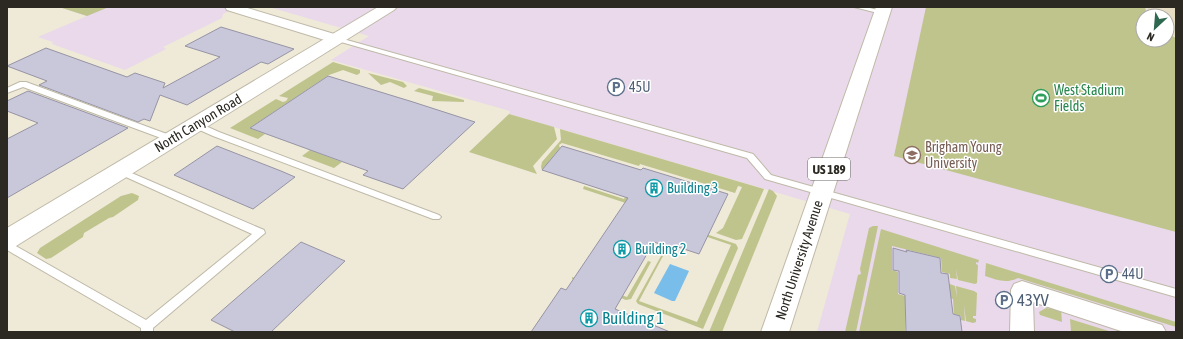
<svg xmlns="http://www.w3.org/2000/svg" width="1183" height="339" viewBox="0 0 1183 339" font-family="'Asap Condensed',sans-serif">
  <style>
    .built { fill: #e5dcc3 }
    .education { fill: #e9d9eb }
    .green { fill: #bfc48d }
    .water { fill: #79beea }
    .building { fill: #c9c8da; stroke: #9694a5 }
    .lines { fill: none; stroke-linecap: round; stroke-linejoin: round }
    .lane-casing { stroke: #bfb9a8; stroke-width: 2 }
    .street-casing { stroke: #bfb9a8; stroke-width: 2 }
    .secondary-casing { stroke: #bfb9a8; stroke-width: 2 }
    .highway-casing { stroke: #bfb9a8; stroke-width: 2 }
    .lane { fill: #fff; fill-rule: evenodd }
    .street { fill: #fff; fill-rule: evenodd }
    .secondary { fill: #fff; fill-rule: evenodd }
    .highway { fill: #fff; fill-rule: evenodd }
    .labels { text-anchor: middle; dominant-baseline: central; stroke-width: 3; stroke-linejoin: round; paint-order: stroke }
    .shield { fill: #fff; stroke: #6b6964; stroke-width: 1 }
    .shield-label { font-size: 13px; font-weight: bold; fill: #2b2922 }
    .service-label { font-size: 14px; fill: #4e5e75; stroke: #fff; text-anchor: start }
    .leisure-label { font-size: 14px; fill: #27864d; stroke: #fff; text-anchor: start }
    .street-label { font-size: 14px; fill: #2b2922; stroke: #fff }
    .education-label { font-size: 14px; fill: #785e54; stroke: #fff; text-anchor: start }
    .culture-label { font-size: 14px; fill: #0d838f; stroke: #fff; text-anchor: start }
    .near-service-label { font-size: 17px; fill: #4e5e75; stroke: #fff; text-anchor: start }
    .near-culture-label { font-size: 17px; fill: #0d838f; stroke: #fff; text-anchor: start }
  </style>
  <rect width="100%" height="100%" fill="#efe9d7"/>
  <path class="built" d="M1147,7H1176V37L1167,32V16H1149Z"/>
  <path class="education" d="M59,7H237L223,14L222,18L163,47L166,49L125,70L52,44L53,42L38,37L87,16Z
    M269,7H1146L1148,16H1143V40H1167V33L1176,38V332H817L850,214L509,114L510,111L331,60L369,36Z"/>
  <path class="green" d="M59,7H109L87,16Z
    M926,7H1145L1147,16H1143V40H1167V33L1176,38V232L894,156Z
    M333,62L360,70V73L357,75L343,70L329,75L250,128L265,134L258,139L230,128L276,99L283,102L286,101L288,98L279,96Z
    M368,73L403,82L407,86L404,88L390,82L381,85Z
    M419,88L464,100V102L432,101L433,96L414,91Z
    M509,114L554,127L557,139L533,166L537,174L469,152Z
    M560,129L764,189L742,239L736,240L716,233L723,228L742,187L738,186L735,193L640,164L639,166L562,143L559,145L560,148L542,170L541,167L542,162L561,140Z
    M310,150L342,162L334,168L302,156Z
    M584,186L624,199L625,197L663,209L653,212L583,189Z
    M769,189L773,191L777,196L722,332H709Z
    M132,193L139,196L138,200L113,217L109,218L84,233L83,237L51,258L46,259L37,253L40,248L121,196Z
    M679,225L736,244L738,248L703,329L638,304L636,301L661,256H663L639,301L697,322L731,245L678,227Z
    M873,226H878L856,332H845L858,275L861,274L860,269L869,228Z
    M881,229L979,260L978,263L976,262V264L978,265L977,283L975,284L958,280L956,269L957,279L950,278V274L942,272L941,258L892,246V270L898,272V294L905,296V332H859Z
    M648,261L651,262L631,299L626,300L572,279V277L627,297Z
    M986,263L1176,322V327L1018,278C1006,284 997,280 985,276Z
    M950,284L955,286L957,297L956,286L974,291L977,293L976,316H973V318L976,319V322L973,323L966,321L964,305L965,321L961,320V316L954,314L953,299L944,297V287L950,289Z
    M1046,308L1061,310L1062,322L1040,315L1039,312Z
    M1070,319L1112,332H1071Z"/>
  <path class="water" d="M670,264L689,271L675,301H672L654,293Z"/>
  <path class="building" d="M221,27L294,49L268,64L261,62L187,105L160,95L150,121L144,119L138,122L39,85L47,81L7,66L46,48L127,77L135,73L165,83L163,88L220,57L185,46Z
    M328,76L413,102L475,122L403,189L363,175L368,171L250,128Z
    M28,91L128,128L7,198V139L38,123L7,111V101Z
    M217,146L281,171L295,177L253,209L174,175Z
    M562,146L641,170L643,168L728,194L699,254L678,247L676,250L654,242L615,309L670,332H531L561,288L566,290L628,198L542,170Z
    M301,242L345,261L271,332H235L211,320Z
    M893,248L907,252L906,250L940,258L941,273L948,274L953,314L960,316L962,332H906L905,295L899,293V271L893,270Z"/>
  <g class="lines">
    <g class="lane-casing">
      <path id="lane" d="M854,7H866L885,12L882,14Z
        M336,37L753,154L771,175L1176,289V297L765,179L747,158L334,40L333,39Z
        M20,82H26L175,137L176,139L175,141H169L23,87L7,93V88Z
        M193,123H199L219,132L439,215L441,217L439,219H433L213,136L193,127L192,125Z
        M120,168L264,230L265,233L153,328V332H141V328L7,250V241L146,320L252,234L117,173L115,171L117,169Z"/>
    </g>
    <g class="street-casing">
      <path id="street" d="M225,7H244L341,36L343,39L341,42H331L227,10Z
        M1022,281L1162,325L1166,332H1124L1033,302L1034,332H1010L1011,290L1014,284Z"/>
    </g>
    <g class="secondary-casing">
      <path id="secondary" d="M378,7H397L394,10L16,246L7,249V228Z"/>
    </g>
    <g class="highway-casing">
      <path id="highway" d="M876,7H892L789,332H761Z"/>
    </g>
    <use href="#lane" class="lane"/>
    <use href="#street" class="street"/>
    <use href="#secondary" class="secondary"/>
    <use href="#highway" class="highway"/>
  </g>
  <defs>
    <g id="parking-ring" transform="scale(0.9)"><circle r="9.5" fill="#fff" stroke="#5c6f8a" stroke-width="1.5"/><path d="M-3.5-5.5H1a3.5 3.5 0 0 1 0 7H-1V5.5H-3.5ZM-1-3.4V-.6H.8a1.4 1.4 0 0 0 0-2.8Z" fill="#5c6f8a"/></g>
    <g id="stadium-ring" transform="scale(0.9)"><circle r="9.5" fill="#fff" stroke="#2e9e5b" stroke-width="1.5"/><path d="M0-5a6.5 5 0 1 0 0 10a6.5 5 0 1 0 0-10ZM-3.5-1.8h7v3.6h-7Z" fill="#2e9e5b"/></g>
    <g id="university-ring" transform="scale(0.9)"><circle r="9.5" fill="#fff" stroke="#8d6e63" stroke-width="1.5"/><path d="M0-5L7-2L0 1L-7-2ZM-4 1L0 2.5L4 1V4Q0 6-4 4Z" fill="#8d6e63"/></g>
    <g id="building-ring" transform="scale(0.9)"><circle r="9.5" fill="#fff" stroke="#0f9aa8" stroke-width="1.5"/><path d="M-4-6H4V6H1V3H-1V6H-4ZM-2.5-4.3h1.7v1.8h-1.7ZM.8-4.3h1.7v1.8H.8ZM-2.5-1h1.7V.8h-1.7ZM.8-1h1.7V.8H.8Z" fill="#0f9aa8"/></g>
  </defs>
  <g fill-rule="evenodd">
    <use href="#parking-ring" x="616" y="87"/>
    <use href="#stadium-ring" x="1041" y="98"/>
    <use href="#university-ring" x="912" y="155"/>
    <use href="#building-ring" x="654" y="188"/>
    <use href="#building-ring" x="622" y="249"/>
    <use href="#parking-ring" x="1109" y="274"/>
    <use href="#parking-ring" x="1004" y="300"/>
    <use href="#building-ring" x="589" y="318"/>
  </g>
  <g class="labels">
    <rect class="shield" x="808" y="158" width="42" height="22" rx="3"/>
    <g class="shield-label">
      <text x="829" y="169">US 189</text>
    </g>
    <g class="service-label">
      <text x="629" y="87">45U</text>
      <text x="1122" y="274">44U</text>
    </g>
    <g class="leisure-label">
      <text x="1054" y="90">West Stadium<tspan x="1054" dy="16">Fields</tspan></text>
    </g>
    <g class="street-label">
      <text transform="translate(198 123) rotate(-31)">North Canyon Road</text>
      <text transform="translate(799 260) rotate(-72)">North University Avenue</text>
    </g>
    <g class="education-label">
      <text x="925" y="147">Brigham Young<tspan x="925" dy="16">University</tspan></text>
    </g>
    <g class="culture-label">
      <text x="667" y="188">Building 3</text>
      <text x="635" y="249">Building 2</text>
    </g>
    <g class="near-service-label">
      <text x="1017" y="300">43YV</text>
    </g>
    <g class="near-culture-label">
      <text x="602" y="318">Building 1</text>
    </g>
  </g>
  <rect width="1183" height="339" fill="none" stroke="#2b2922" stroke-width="16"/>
  <g transform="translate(1155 28) rotate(206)"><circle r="19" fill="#ffffff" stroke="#aaa9a7"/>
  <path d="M0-3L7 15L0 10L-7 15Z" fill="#2f6850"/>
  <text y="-6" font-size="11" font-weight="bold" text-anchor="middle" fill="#2b2922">N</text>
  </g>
</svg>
